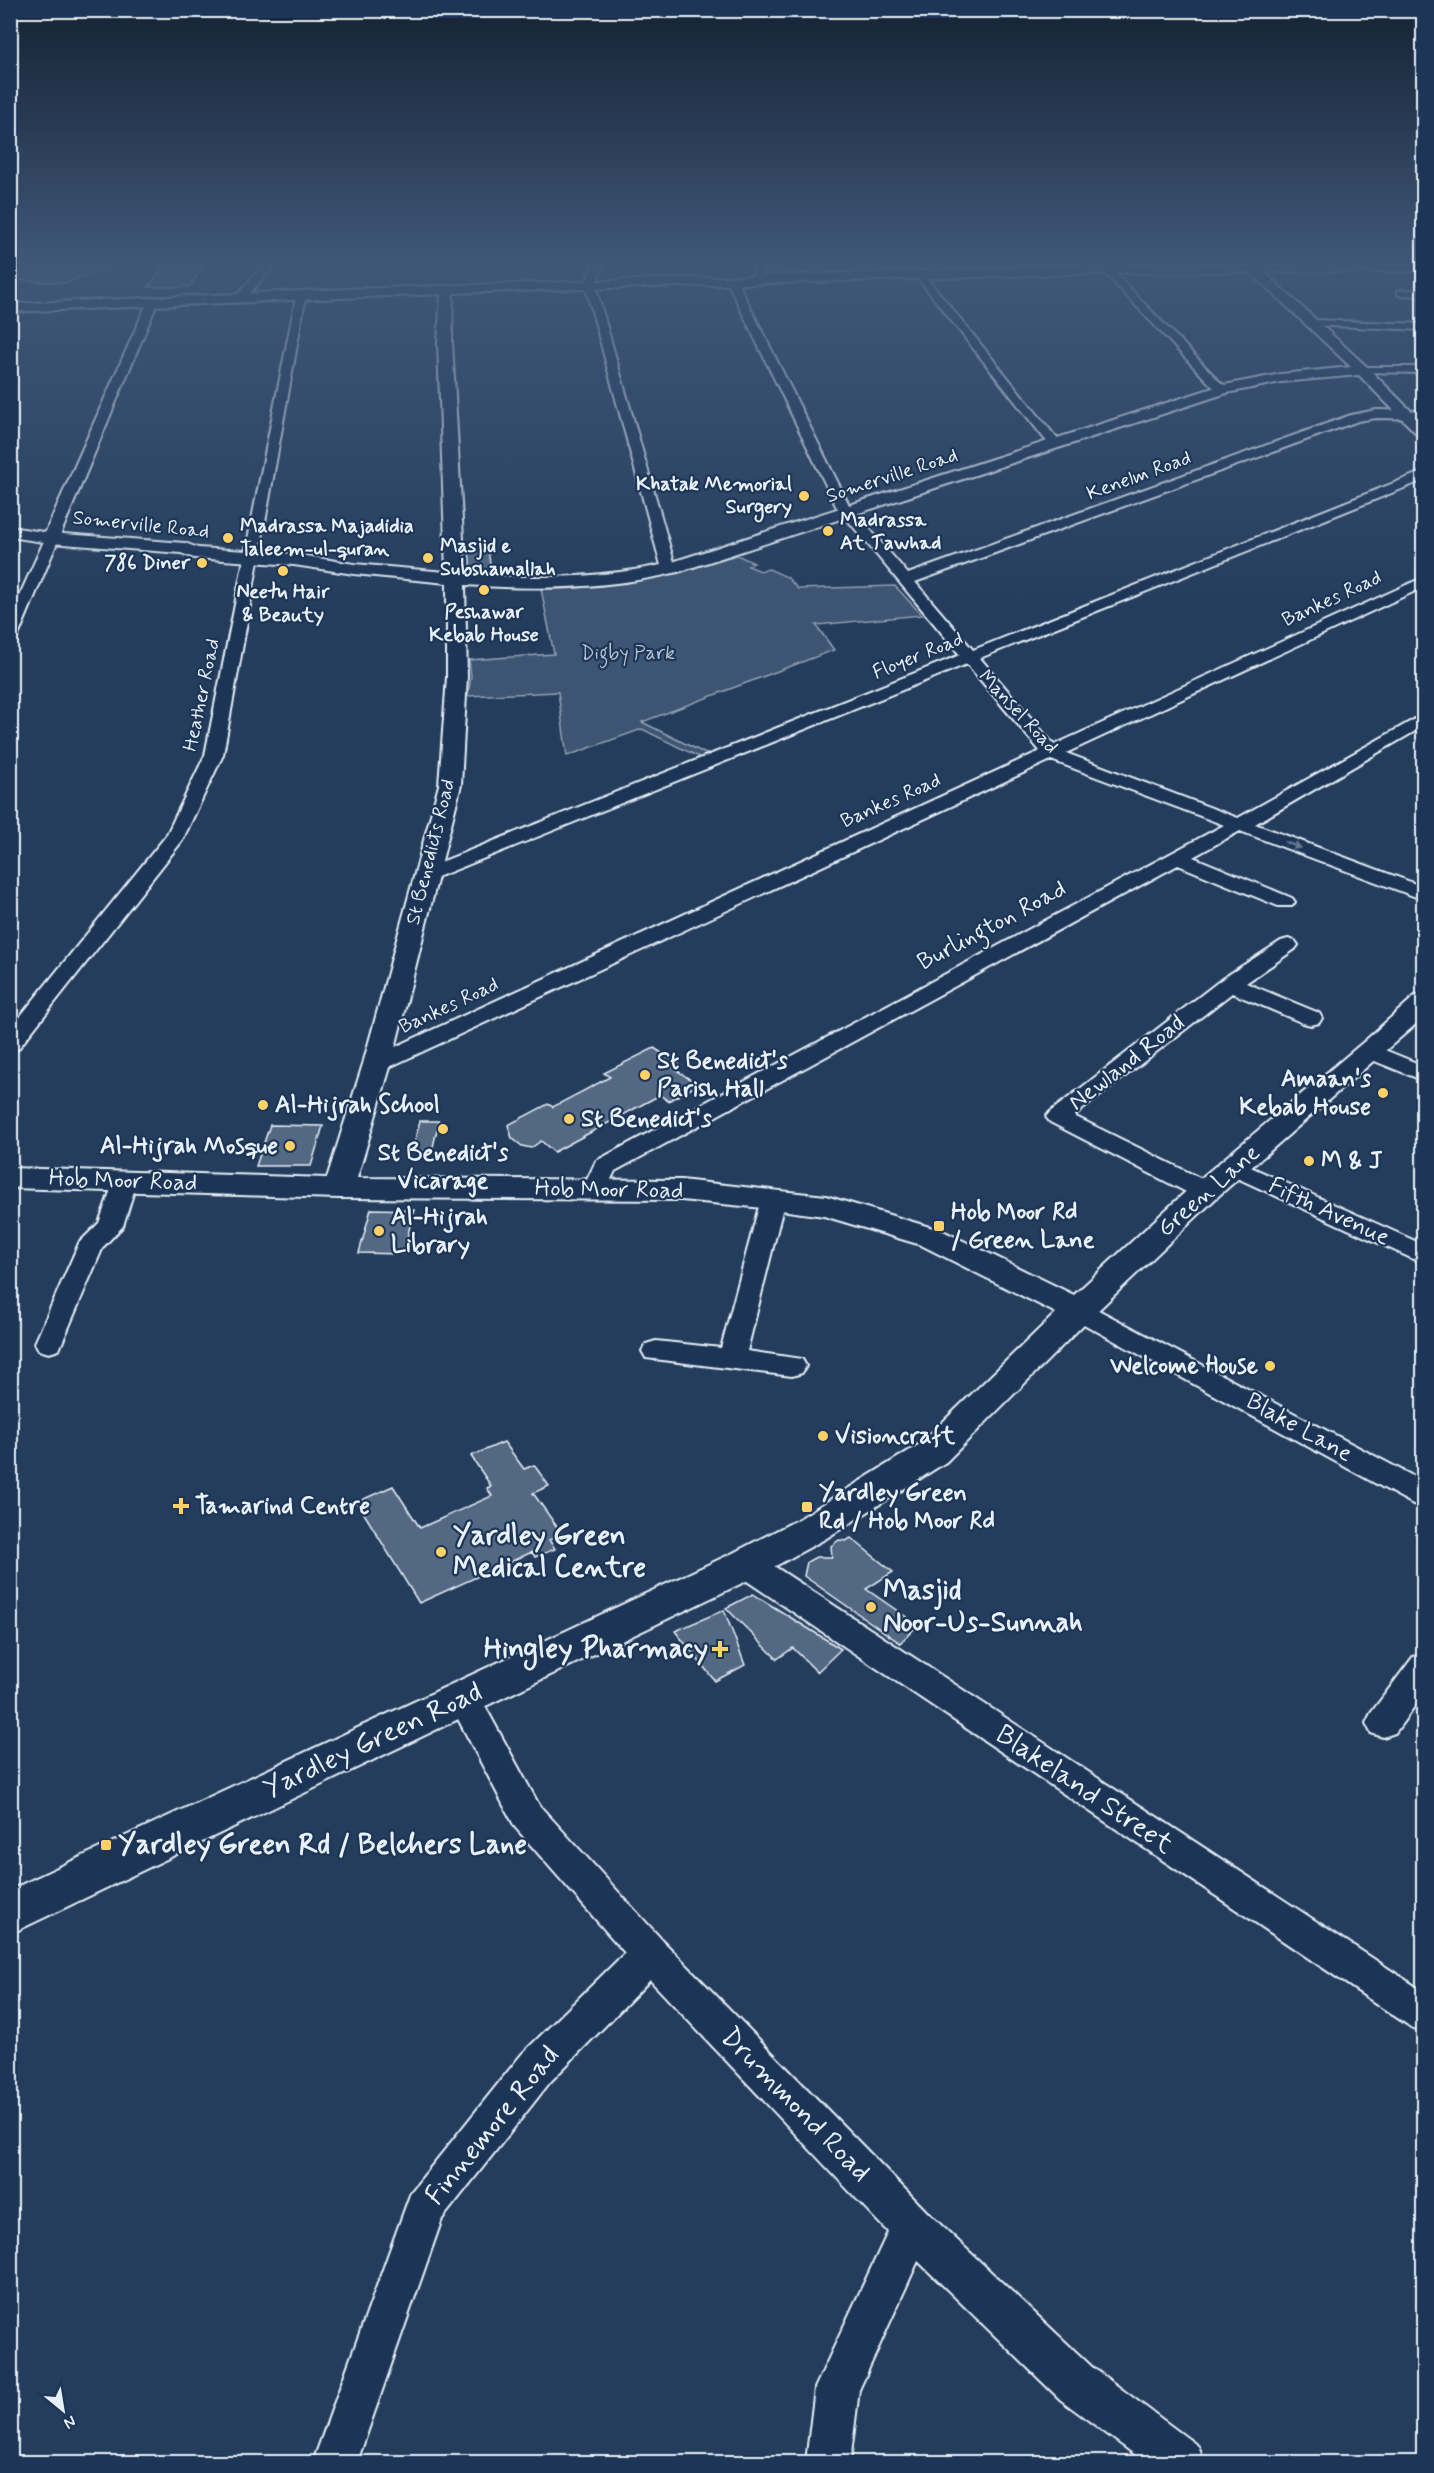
<svg xmlns="http://www.w3.org/2000/svg" width="1434" height="2473" viewBox="0 0 1434 2473" font-family="Mynerve,sans-serif">
  <style>
    .green { fill: #3e5472; stroke: #93a2b5; stroke-width: 1.5 }
    .building { fill: #536782; stroke: #e8f1f8; stroke-width: 1.5 }
    .lines { fill: none; stroke-linecap: round; stroke-linejoin: round }
    .minor-casing { stroke: #e8f1f8; stroke-width: 4 }
    .tertiary-casing { stroke: #e8f1f8; stroke-width: 4 }
    .minor { fill: #1d3557; fill-rule: evenodd }
    .tertiary { fill: #1d3557; fill-rule: evenodd }
    .oneway { fill: #64778f }
    .poi-dot { fill: #ffd166; stroke: #1d3557; stroke-width: 2 }
    .labels { text-anchor: middle; dominant-baseline: central; stroke-width: 4.5; stroke-linejoin: round; paint-order: stroke }
    .far-street-label { font-size: 20px; fill: #e8f1f8; stroke: #1d3557 }
    .far-poi-label { font-size: 20px; font-weight: bold; fill: #e8f1f8; stroke: #1d3557; text-anchor: start }
    .far-park-label { font-size: 20px; fill: #b5c2d0; stroke: #1d3557 }
    .street-label { font-size: 24px; fill: #e8f1f8; stroke: #1d3557 }
    .poi-label { font-size: 24px; font-weight: bold; fill: #e8f1f8; stroke: #1d3557; text-anchor: start }
    .near-poi-label { font-size: 28px; font-weight: bold; fill: #e8f1f8; stroke: #1d3557; text-anchor: start }
    .near-street-label { font-size: 28px; fill: #e8f1f8; stroke: #1d3557 }
  </style>
  <rect width="100%" height="100%" fill="#253d5d"/>
  <filter id="ink" filterUnits="userSpaceOnUse"><feTurbulence type="fractalNoise" baseFrequency=".0167" numOctaves="2"/><feDisplacementMap in="SourceGraphic" scale="12" xChannelSelector="R" yChannelSelector="G"/><feConvolveMatrix kernelMatrix="1 2 1 2 8 2 1 2 1" color-interpolation-filters="sRGB"/></filter>
  <g filter="url(#ink)">
    <path class="green" d="M770,265H1155L769,276Z
      M737,555L754,563L748,566L761,571L769,569L787,577L798,589L895,586L922,615L816,625L834,650L642,722L708,755L701,758L642,729L567,756L558,692L468,696L471,676L469,660L554,654L541,589C612,590 671,574 737,555Z"/>
    <path class="building" d="M10,265H108V266L66,283L44,282L10,279Z
      M165,265H205L189,287H148Z
      M488,548L491,572H471L469,549Z
      M654,1048L679,1064L672,1067L698,1085L668,1101L660,1095L554,1152L541,1141L531,1148L522,1146L512,1138L508,1125L548,1104L553,1107L610,1077L604,1073Z
      M420,1121H439L432,1151H412Z
      M270,1125L323,1126L311,1166H256Z
      M371,1209L414,1210L403,1254L359,1253Z
      M504,1442L524,1469L534,1465L549,1486L533,1493L562,1534L549,1540L555,1549L535,1557L532,1552L419,1603L357,1502L393,1486L420,1528L492,1496L487,1488L491,1486L471,1456Z
      M851,1538L893,1572L866,1589L918,1625L900,1643L804,1576L807,1562L816,1557H832L831,1546L839,1540L846,1541Z
      M753,1594L841,1649L817,1672L793,1648L777,1659L726,1608Z
      M724,1610L745,1665L715,1681L675,1631Z"/>
    <g class="lines">
      <g class="minor-casing">
        <path id="minor" d="M264,265H274L245,299H237V295Z
          M593,265H603L595,285L676,569L674,572L669,573L662,569L585,285Z
          M755,265H765L762,280L757,283L752,280Z
          M1103,267H1109L1221,383L1228,387V391H1220L1213,387L1103,271Z
          M917,273H923L1059,441L1061,444L1059,447H1051L917,277Z
          M728,279L737,281L849,505L908,574L1351,415L1376,410L1424,411V419L1376,418L1358,421L915,582L973,650L1424,471V480L980,658L1054,745L1424,577V587L1066,753L1238,818L1424,714V726L1255,824L1424,887V900L1240,831L1193,857L1292,898L1295,902L1292,906H1278L1178,865L615,1171L604,1194L595,1196L586,1194L583,1188L596,1161L1224,825L1051,760L385,1069L377,1071L369,1069L366,1064L369,1059L1040,751L967,664L435,878H421L418,874L421,870L960,655L836,506L727,281Z
          M1402,290H1424V296L1398,295V291Z
          M297,293L306,295L223,755L182,841L18,1049L10,1051V1029L166,836L205,755Z
          M153,298L158,301L18,636L10,641V617L44,541L43,538L148,301Z
          M1312,320L1424,324V330L1308,325L1307,323Z
          M1362,367H1424V373L1358,372L1356,370Z
          M1288,939L1295,941L1298,945L1295,949L1246,983L1319,1013L1322,1018L1319,1023L1311,1025L1303,1023L1232,993L1074,1116L1214,1185L1217,1191L1214,1197L1205,1199L1196,1197L1050,1122L1046,1117L1050,1112L1222,979L1281,941Z
          M1370,1044L1424,1066V1081L1362,1056L1359,1051L1362,1046Z
          M1235,1160L1424,1245V1264L1226,1173L1223,1168L1226,1163Z
          M125,1173L134,1175L137,1181L123,1226L103,1247L59,1350L49,1353L39,1350L35,1343L79,1243L99,1223L116,1175Z
          M773,1191L782,1193L785,1199L747,1351L802,1359L806,1366L802,1373L792,1376L646,1358L642,1351L646,1344L656,1341L721,1348L761,1199L764,1193Z
          M1078,1301L1087,1304L1424,1482V1507L1413,1504L1069,1316L1065,1310L1069,1304Z
          M746,1552L757,1555L1424,1992V2032L1411,2027L735,1573L731,1564L735,1555Z
          M1424,1654V1693L1395,1733L1383,1737L1371,1733L1366,1723L1371,1713L1413,1657Z
          M463,1684L475,1688L539,1805L663,1941L927,2212L1093,2368L1198,2446L1204,2462H1145L1061,2400L918,2261L859,2390L850,2462H806L815,2388L888,2232L650,1980L550,2082L442,2219L357,2462H313L411,2192L522,2054L625,1953L515,1827L447,1698L451,1688Z"/>
      </g>
      <g class="tertiary-casing">
        <path id="tertiary" d="M1106,265H1424V271L1264,272L1367,367L1424,424V437L1419,436L1359,375L1281,382L1227,393L678,572C608,589 537,590 465,585L467,677L461,785L391,1064L357,1178L681,1180L826,1196L943,1231L1074,1295L1194,1184L1366,1040L1415,996L1424,994V1017L1216,1198L1090,1318L946,1462L825,1539L759,1575L10,1934V1890L733,1553L799,1519L920,1444L1056,1313L921,1245L824,1216L773,1209L681,1200L339,1198L10,1188V1168L327,1178L363,1064L439,785L447,677V583L354,574L294,565L194,558L181,553L50,543L10,537V527L50,533L185,543L198,548L294,554L354,564L446,572L438,342L441,294L10,312V304L347,289ZM1250,272L1351,367L1281,374L1219,386L666,564C599,579 533,579 465,574L452,342L453,293L1106,273Z"/>
      </g>
      <use href="#minor" class="minor"/>
      <use href="#tertiary" class="tertiary"/>
    </g>
    <defs><path id="oneway-solid" d="M-6-.8H1V-3.2L6.5 0L1 3.2V.8H-6Z" transform="scale(1.5)"/></defs>
    <use class="oneway" href="#oneway-solid" transform="translate(1293 845) rotate(21)"/>
  </g>
  <linearGradient id="sky" x2="0" y2="1"><stop stop-color="#142233"/><stop offset="0.43" stop-color="#405778"/><stop offset="1" stop-color="#405778" stop-opacity="0"/></linearGradient>
  <rect width="1434" height="611" fill="url(#sky)"/>
  <g class="poi-dot">
    <circle cx="804" cy="496" r="6"/>
    <circle cx="828" cy="531" r="6"/>
    <circle cx="228" cy="538" r="6"/>
    <circle cx="428" cy="558" r="6"/>
    <circle cx="202" cy="563" r="6"/>
    <circle cx="283" cy="571" r="6"/>
    <circle cx="484" cy="590" r="6"/>
    <circle cx="645" cy="1075" r="6"/>
    <circle cx="1383" cy="1093" r="6"/>
    <circle cx="263" cy="1105" r="6"/>
    <circle cx="569" cy="1119" r="6"/>
    <circle cx="443" cy="1129" r="6"/>
    <circle cx="290" cy="1146" r="6"/>
    <circle cx="1309" cy="1161" r="6"/>
    <rect x="933" y="1220" width="12" height="12" rx="3"/>
    <circle cx="379" cy="1231" r="6"/>
    <circle cx="1270" cy="1366" r="6"/>
    <circle cx="823" cy="1436" r="6"/>
    <path d="M178 1497h6v6h6v6h-6v6h-6v-6h-6v-6h6z"/>
    <rect x="801" y="1501" width="12" height="12" rx="3"/>
    <circle cx="441" cy="1552" r="6"/>
    <circle cx="871" cy="1607" r="6"/>
    <path d="M717 1640h6v6h6v6h-6v6h-6v-6h-6v-6h6z"/>
    <rect x="100" y="1839" width="12" height="12" rx="3"/>
  </g>
  <g class="labels">
    <g class="far-street-label">
      <text transform="translate(892 476) rotate(-18)">Somerville Road</text>
      <text transform="translate(1139 476) rotate(-20)">Kenelm Road</text>
      <text transform="translate(141 525) rotate(6)">Somerville Road</text>
      <text transform="translate(1332 599) rotate(-25)">Bankes Road</text>
      <text transform="translate(918 656) rotate(-22)">Floyer Road</text>
      <text transform="translate(202 695) rotate(-78)">Heather Road</text>
      <text transform="translate(1018 712) rotate(47)">Mansel Road</text>
      <text transform="translate(891 801) rotate(-24)">Bankes Road</text>
      <text transform="translate(431 852) rotate(-76)">St Benedicts Road</text>
      <text transform="translate(449 1006) rotate(-25)">Bankes Road</text>
    </g>
    <g class="far-poi-label">
      <text x="792" y="484" text-anchor="end">Khatak Memorial<tspan x="792" dy="23">Surgery</tspan></text>
      <text x="840" y="520">Madrassa<tspan x="840" dy="23">At Tawhad</tspan></text>
      <text x="240" y="526">Madrassa Majadidia<tspan x="240" dy="23">Taleem-ul-quran</tspan></text>
      <text x="440" y="546">Masjid e<tspan x="440" dy="23">Subshamallah</tspan></text>
      <text x="190" y="563" text-anchor="end">786 Diner</text>
      <text x="283" y="592" text-anchor="middle">Neetu Hair<tspan x="283" dy="23">&amp; Beauty</tspan></text>
      <text x="484" y="612" text-anchor="middle">Peshawar<tspan x="484" dy="23">Kebab House</tspan></text>
    </g>
    <g class="far-park-label">
      <text x="628" y="653">Digby Park</text>
    </g>
    <g class="street-label">
      <text transform="translate(992 926) rotate(-28)">Burlington Road</text>
      <text transform="translate(1127 1063) rotate(-38)">Newland Road</text>
      <text transform="translate(123 1181) rotate(2)">Hob Moor Road</text>
      <text transform="translate(609 1190) rotate(1)">Hob Moor Road</text>
      <text transform="translate(1209 1191) rotate(-41)">Green Lane</text>
      <text transform="translate(1329 1212) rotate(25)">Fifth Avenue</text>
      <text transform="translate(1299 1428) rotate(29)">Blake Lane</text>
    </g>
    <g class="poi-label">
      <text x="657" y="1061">St Benedict's<tspan x="657" dy="28">Parish Hall</tspan></text>
      <text x="1371" y="1079" text-anchor="end">Amaan's<tspan x="1371" dy="28">Kebab House</tspan></text>
      <text x="275" y="1105">Al-Hijrah School</text>
      <text x="581" y="1119">St Benedict's</text>
      <text x="278" y="1146" text-anchor="end">Al-Hijrah Mosque</text>
      <text x="443" y="1153" text-anchor="middle">St Benedict's<tspan x="443" dy="28">Vicarage</tspan></text>
      <text x="1321" y="1161">M &amp; J</text>
      <text x="951" y="1212">Hob Moor Rd<tspan x="951" dy="28">/ Green Lane</tspan></text>
      <text x="391" y="1217">Al-Hijrah<tspan x="391" dy="28">Library</tspan></text>
      <text x="1258" y="1366" text-anchor="end">Welcome House</text>
      <text x="835" y="1436">Visioncraft</text>
      <text x="819" y="1493">Yardley Green<tspan x="819" dy="28">Rd / Hob Moor Rd</tspan></text>
      <text x="195" y="1506">Tamarind Centre</text>
    </g>
    <g class="near-poi-label">
      <text x="453" y="1536">Yardley Green<tspan x="453" dy="32">Medical Centre</tspan></text>
      <text x="883" y="1591">Masjid<tspan x="883" dy="32">Noor-Us-Sunnah</tspan></text>
      <text x="708" y="1649" text-anchor="end">Hingley Pharmacy</text>
      <text x="118" y="1845">Yardley Green Rd / Belchers Lane</text>
    </g>
    <g class="near-street-label">
      <text transform="translate(373 1741) rotate(-25)">Yardley Green Road</text>
      <text transform="translate(1084 1790) rotate(34)">Blakeland Street</text>
      <text transform="translate(795 2105) rotate(46)">Drummond Road</text>
      <text transform="translate(493 2126) rotate(-51)">Finnemore Road</text>
    </g>
  </g>
  <rect width="1434" height="2473" fill="none" stroke="#1d3557" stroke-width="36"/>
  <rect x="18" y="18" width="1398" height="2437" fill="none" stroke="#e8f1f8" stroke-width="2" filter="url(#ink)"/>
  <g transform="translate(63 2410) rotate(150)" stroke="#1d3557" stroke-width="4.5" paint-order="stroke">
  <path d="M0-4.5L10 22L0 15L-10 22Z" fill="#e8f1f8"/>
  <text y="-9" font-size="16" font-weight="bold" text-anchor="middle" fill="#e8f1f8">N</text>
  </g>
</svg>
